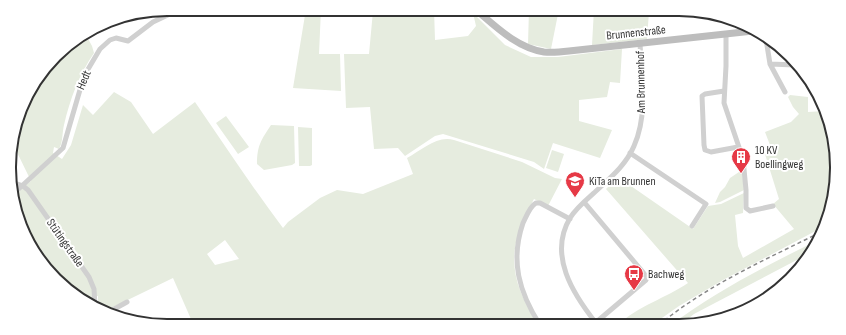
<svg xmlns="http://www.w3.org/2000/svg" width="846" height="335" viewBox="0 0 846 335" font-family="'Sofia Sans Condensed',sans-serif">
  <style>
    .green { fill: #e6ecdf; fill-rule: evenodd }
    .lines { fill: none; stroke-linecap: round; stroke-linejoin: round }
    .minor { stroke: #d0d0d0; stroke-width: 5 }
    .secondary { stroke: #bdbdbd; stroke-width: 7 }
    .rail { stroke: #888; stroke-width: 1.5; stroke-dasharray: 4 3; stroke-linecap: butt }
    .labels { text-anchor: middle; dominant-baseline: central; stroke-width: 4; stroke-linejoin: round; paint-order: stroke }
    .street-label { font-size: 12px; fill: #333; stroke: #fff }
    .poi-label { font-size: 12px; fill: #333; stroke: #fff; text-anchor: start }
    .rim { fill: none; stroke: #333; stroke-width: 2 }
  </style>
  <rect width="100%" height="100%" fill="#fff"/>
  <path class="green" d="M306,9H321L319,54H340L341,91L293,88Z
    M410,9H434L435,40L468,36L476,26L473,13L505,45L531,57H558L622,49L620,83L610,82L607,97L579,100V121L612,130L600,158L553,143L544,169L534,162L443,134L435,136L405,156L398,148L374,149L370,107L346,108L344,54H369L373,11L410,10Z
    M529,9H559L551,49L528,44Z
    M594,9H655L649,12L647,39L592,45Z
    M86,35L92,46L94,53C79,75 70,99 64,125C62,133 63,142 59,149L54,147L53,153L62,159L71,145L83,105L93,115L114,92L131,102L153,134L195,102C224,144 252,187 283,228L288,222L320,198L337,190L363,194L413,174L407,158C422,150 437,135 454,140L522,162L555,178L562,179L548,206L534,199C506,249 508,277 538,325L194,326L173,278L105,311L98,307V296L93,297L92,304L71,293L30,247L12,196L31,181L12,142L30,88L63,48ZM225,240L239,259L215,265L207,254Z
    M790,95L808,97V112L824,111L837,157L829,218L825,226L723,280L679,306L652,325H618C638,306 666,298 688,283L606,189L618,177L693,229L708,206L721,204L744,193L743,213L735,215L738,246L743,258L794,229L773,204L779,199L764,151L770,145L765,132L791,122L799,114L793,107L788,97Z
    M226,116L249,147L238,154L216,123Z
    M271,125L294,126L295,163L292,165L264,170L257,164C257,146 261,140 271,125Z
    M298,127L312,128V165L310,166H299Z
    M552,150L564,154L558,172L546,168Z
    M742,170L744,190L720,202L715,203L720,192L725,187L730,178Z
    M818,240L812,252L694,314L680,325H671C716,291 768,265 818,240Z"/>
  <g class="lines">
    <path class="minor" d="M726,34V66L724,103L743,159L746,190V208L750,211L773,206
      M766,39L770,64L785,92
      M770,64L795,65
      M724,91L705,94L702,96L704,145L705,150L711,152L738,147
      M630,153L706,204L692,226
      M12,182L23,186L28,190L89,277L94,289L95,306
      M12,195L63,148L84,76L100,49L110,40L116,38L128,41L153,22L172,13L179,9
      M584,202L647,277L646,280L594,324
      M107,313L127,302
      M596,323C573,294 548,255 570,218C576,208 586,200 595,192C610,178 626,165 634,146C648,115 642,77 640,44
      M540,325C519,292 510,261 523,223C526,217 530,206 536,203H540L570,219"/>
    <path class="secondary" d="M475,9C495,26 517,48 544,52C552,53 561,52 569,51L753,31"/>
    <path class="rail" d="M659,325C707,285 767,259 823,231"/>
  </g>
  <defs>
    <g id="building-pin" transform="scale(1)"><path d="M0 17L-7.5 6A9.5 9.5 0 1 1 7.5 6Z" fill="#e63946" stroke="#fff"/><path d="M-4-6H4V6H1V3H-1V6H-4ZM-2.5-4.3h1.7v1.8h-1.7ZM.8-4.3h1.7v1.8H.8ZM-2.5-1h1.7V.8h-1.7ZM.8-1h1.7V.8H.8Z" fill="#fff"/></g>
    <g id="school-pin" transform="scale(1)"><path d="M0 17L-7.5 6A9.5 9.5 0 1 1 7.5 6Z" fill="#e63946" stroke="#fff"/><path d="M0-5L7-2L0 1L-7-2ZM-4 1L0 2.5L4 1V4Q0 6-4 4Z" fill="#fff"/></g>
    <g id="bus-pin" transform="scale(1)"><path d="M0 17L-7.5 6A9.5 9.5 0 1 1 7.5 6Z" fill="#e63946" stroke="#fff"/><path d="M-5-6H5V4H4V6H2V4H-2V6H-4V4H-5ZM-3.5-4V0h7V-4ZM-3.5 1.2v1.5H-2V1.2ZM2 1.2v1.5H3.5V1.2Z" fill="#fff"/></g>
  </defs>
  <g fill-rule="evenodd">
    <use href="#building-pin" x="741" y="157"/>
    <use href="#school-pin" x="575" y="181"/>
    <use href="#bus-pin" x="634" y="274"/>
  </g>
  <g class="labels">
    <g class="street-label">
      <text transform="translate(636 33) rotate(-6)">Brunnenstraße</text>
      <text transform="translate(84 80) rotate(-67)">Hedt</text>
      <text transform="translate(641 82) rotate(-91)">Am Brunnenhof</text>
      <text transform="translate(65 243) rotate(55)">Stütingstraße</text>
    </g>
    <g class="poi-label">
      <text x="755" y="150">10 KV<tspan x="755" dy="14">Boellingweg</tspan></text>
      <text x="589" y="181">KiTa am Brunnen</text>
      <text x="648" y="274">Bachweg</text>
    </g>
  </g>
  <path d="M0 0H846V335H0ZM167 16H679A151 151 0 0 1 830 167V168A151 151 0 0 1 679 319H167A151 151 0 0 1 16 168V167A151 151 0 0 1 167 16Z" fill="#fff" fill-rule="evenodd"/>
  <path class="rim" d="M167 16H679A151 151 0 0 1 830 167V168A151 151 0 0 1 679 319H167A151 151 0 0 1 16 168V167A151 151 0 0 1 167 16Z"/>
</svg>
